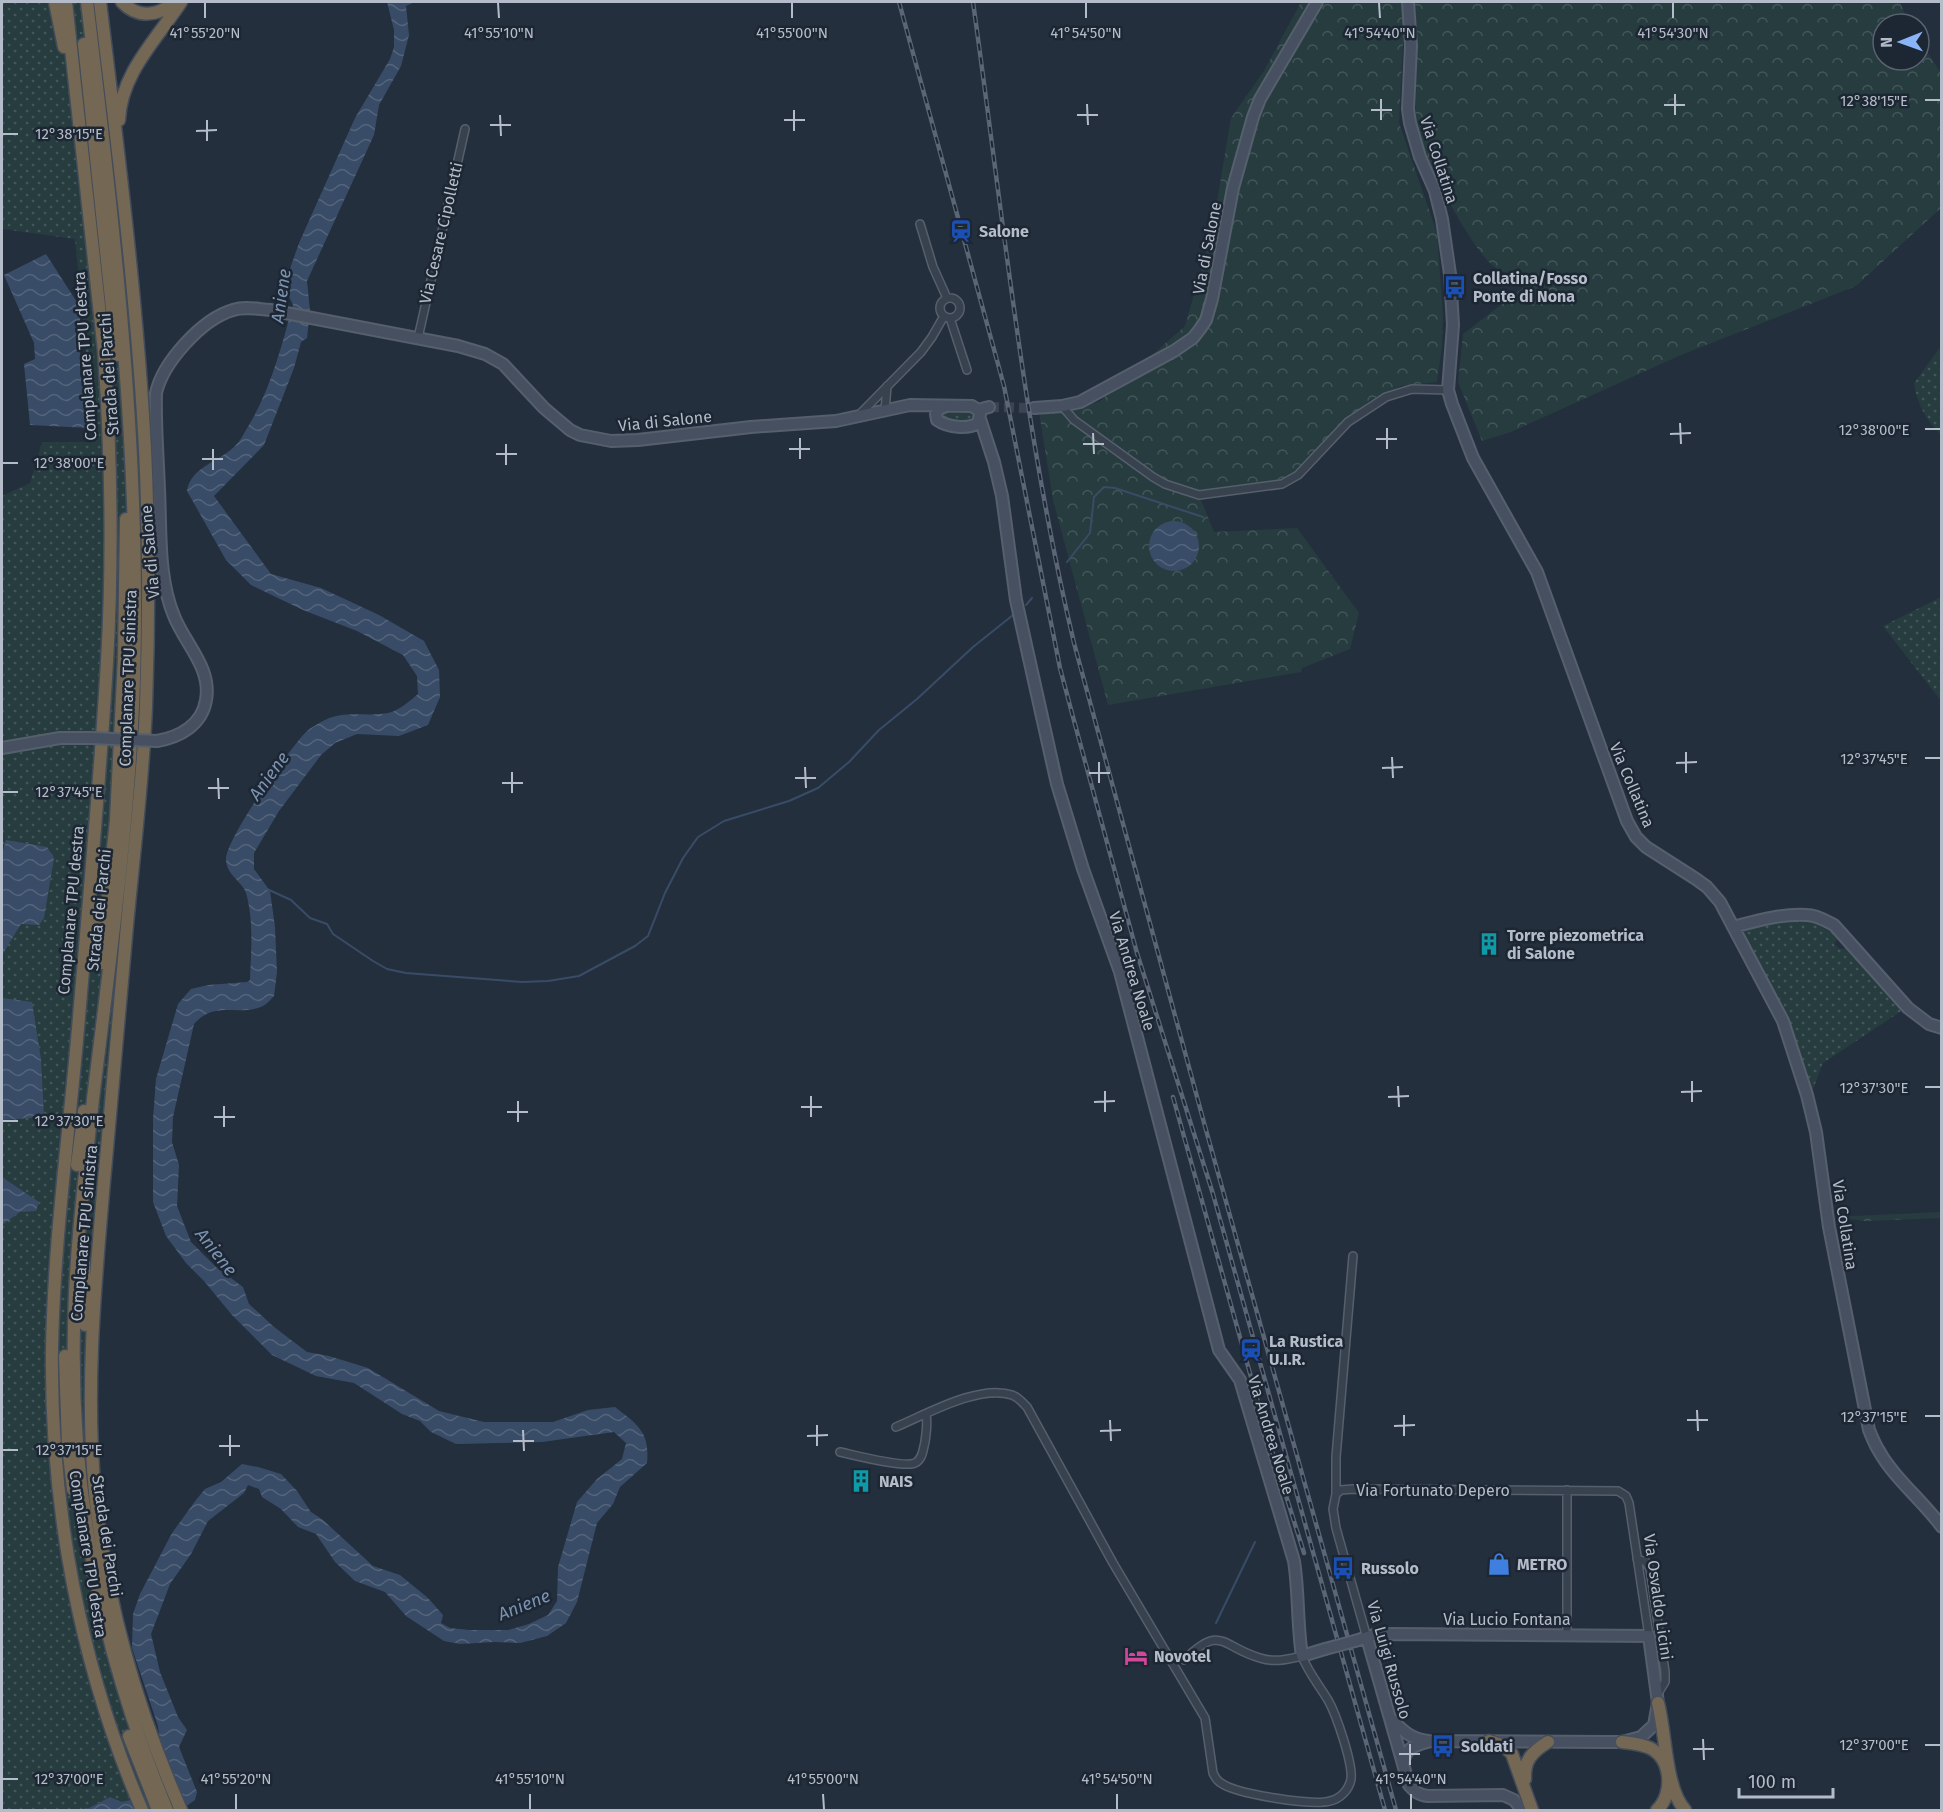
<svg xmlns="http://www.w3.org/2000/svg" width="1943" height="1812" viewBox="0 0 1943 1812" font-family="'Fira Sans',sans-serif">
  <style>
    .grass { fill: url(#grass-dots) }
    .forest { fill: url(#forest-crowns) }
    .water { fill: url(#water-waves) }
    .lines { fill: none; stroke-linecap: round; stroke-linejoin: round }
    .stream { stroke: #394c67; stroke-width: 2 }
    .secondary-tunnel { stroke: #3a4453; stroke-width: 10; stroke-dasharray: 10 5; stroke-linecap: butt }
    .street-casing { stroke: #565f6c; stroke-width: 10 }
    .secondary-casing { stroke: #565f6c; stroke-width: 14 }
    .highway-casing { stroke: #434c59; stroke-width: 15 }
    .street { stroke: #38414e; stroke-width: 7 }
    .secondary { stroke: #465061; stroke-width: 10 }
    .highway { stroke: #746855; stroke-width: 12 }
    .rail-casing { stroke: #5a6575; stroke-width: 4.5 }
    .rail { stroke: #1d2633; stroke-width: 2; stroke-dasharray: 7; stroke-linecap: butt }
    .secondary-bridge-casing { stroke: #565f6c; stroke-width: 14; stroke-linecap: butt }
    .secondary-bridge { stroke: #465061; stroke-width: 10 }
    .ticks { fill: none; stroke: #b4bcc9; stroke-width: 2 }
    .labels { text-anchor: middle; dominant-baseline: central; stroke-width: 5; stroke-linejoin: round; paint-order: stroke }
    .street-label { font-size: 16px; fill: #b4bcc9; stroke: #1d2633 }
    .poi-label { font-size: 16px; font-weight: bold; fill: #b4bcc9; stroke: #1d2633; text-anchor: start }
    .water-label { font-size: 18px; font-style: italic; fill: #7c92b1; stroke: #1d2633 }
    .ticks-label { font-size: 15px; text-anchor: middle; fill: #b4bcc9; stroke: #1d2633; stroke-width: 5; stroke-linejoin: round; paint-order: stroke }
  </style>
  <defs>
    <pattern id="grass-dots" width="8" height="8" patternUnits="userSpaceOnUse" patternTransform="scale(1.5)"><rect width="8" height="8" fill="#263c3f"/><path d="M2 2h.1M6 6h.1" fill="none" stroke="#435659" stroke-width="1.8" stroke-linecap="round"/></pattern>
    <pattern id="forest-crowns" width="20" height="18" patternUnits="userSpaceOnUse" patternTransform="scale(1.5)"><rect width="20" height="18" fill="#263c3f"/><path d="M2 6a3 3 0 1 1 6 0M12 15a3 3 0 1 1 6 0" fill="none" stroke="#435659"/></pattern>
    <pattern id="water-waves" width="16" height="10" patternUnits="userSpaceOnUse" patternTransform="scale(1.5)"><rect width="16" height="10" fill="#394c67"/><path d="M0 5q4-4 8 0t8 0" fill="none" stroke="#53647b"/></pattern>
  </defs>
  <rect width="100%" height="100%" fill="#242f3e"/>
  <path class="grass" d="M2,2H105L154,569L96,1347V1453L115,1589L129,1647L170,1776L186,1810H2V496L30,483L42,442H95L75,239L2,229Z
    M1941,346V435C1926,420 1917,404 1914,383Z
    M970,409L975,412L976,416L973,421L967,423L946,420L942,415V411Z
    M1941,597V701L1883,626Z
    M1800,918C1816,921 1829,923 1838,938L1834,944L1840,949L1848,948L1903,1010L1823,1063L1812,1092L1784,1018L1748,950L1743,932L1749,926Z"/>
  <path class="forest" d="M1301,2H1404L1405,4L1399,123L1437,233L1443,316L1442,347L1437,382L1401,386L1369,401L1320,447L1290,481L1199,495L1214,532L1297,528L1359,613L1350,649L1302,668L1301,672L1108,705L1053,500L1039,412L1099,402L1185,326L1212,232L1231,118L1264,71Z
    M1412,2H1900L1909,24H1883V60H1919V40L1941,73V208L1856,286L1681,355L1511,432L1482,441L1458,382L1463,334L1532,281C1521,277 1507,275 1497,269C1473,254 1421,154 1417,125C1412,84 1423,44 1412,2Z
    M1941,1212V1218L1865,1221L1834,1217Z"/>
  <path class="water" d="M387,2H415L406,6L409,35L401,66L379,105L374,135L307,281L310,311L307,338L301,342L294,368L264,445L214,496L271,574L321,588L379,615L424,641L439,670L440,697L428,725L399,736L357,734L335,743L321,755L279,811L254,853V869L270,891L275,927L277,972L274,996C271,999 267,1004 263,1006C238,1017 215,1000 194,1024L173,1117L172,1142L179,1165L177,1206L191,1242L216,1267L243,1287L249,1304L274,1327L307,1352L329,1356L368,1368L439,1411L484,1422H553L588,1410L615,1407C638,1425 650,1432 647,1463L620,1487L613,1504L597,1523L577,1602L566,1623L547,1636L520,1643L494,1642L460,1644L444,1641L406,1616L385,1592L355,1581L335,1562L316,1534L298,1527L281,1509L262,1497L259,1489L248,1485L244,1493L208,1521L191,1554L170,1584L151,1634L160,1672L178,1717L187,1730L179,1747L197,1792L195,1800L185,1807L171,1810H77L89,1808L110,1797L122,1802L172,1790L161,1749L158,1726L132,1648L133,1614L140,1594L172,1533L196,1500L205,1489L221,1482L242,1464L258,1467L281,1474L297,1491L311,1512L323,1520L373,1566L400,1575L428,1598L443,1615L441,1623L450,1628L469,1630H508L529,1624L548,1615L557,1601L558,1567L577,1502L597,1479L622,1459L626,1443L614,1432L542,1442L456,1444L431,1432L420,1421L402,1414L354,1383L316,1376L272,1355L232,1315L204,1281L186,1263L166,1236L153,1202V1119L156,1079L178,1004L191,989L208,985L247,982L250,980C251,951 254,921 246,893C242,881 226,875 226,859C226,839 289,749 306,732C310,728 319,723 325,720C345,710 367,717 388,713C398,711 410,701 418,694L417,676L403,655L357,631L303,610L251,585L226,560L187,491C191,466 220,462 236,445C240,441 243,435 246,430C270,392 281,348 293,305L284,286L299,243L355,118L390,59L394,47V30Z
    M46,254L80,307V376L86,384L90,428L30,425L24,364L35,359L34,343L4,275Z
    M1149 546a25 25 0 1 1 50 0a25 25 0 1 1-50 0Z
    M6,840L47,847L54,858L44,918L39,925L21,924L2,955V854Z
    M2,998L32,1002L41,1059L44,1117L2,1120Z
    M2,1177L39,1202L36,1211L20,1212L2,1225Z"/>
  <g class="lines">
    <path class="stream" d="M1067,562L1090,533L1094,497L1104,487L1115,488L1203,517
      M1026,605L1032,598
      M267,889L291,900L310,918L327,924L333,934L373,961L387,969L406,973L522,982L548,981L579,976L635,946L648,936L665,893L683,858L698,837L724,821L789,801L818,788L849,762L879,730L917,699L973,647L1013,615
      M1216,1623L1255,1542"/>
    <path class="secondary-tunnel" d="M989,407L1034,408"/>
    <g class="street-casing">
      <path id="street" d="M920,224L933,267L947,298
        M940 308a10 10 0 1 1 20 0a10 10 0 1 1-20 0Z
        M950,318L967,370
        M418,338L465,129
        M1062,406L1074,420L1153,477L1165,484L1199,495L1282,484L1298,475L1348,422L1386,397L1412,389L1448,390
        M885,411L887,386
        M859,415L921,352L932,337L944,316
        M1353,1256L1336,1457V1494L1333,1509L1336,1528L1367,1638
        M896,1427C927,1414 979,1384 1012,1395C1018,1397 1022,1402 1027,1407L1113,1563L1205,1718L1213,1773C1215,1777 1217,1781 1221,1783C1236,1794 1312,1806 1330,1801C1340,1799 1349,1790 1351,1779C1353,1763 1336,1714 1328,1700C1319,1685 1308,1672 1302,1656C1288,1659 1275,1663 1260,1658C1221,1647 1222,1623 1184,1660
        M840,1452C854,1455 904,1468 915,1463C923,1459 923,1449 925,1442C926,1433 928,1424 926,1414
        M1336,1494L1341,1490L1353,1489L1618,1491L1626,1496L1629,1503L1649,1636
        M1637,1559L1646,1562L1650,1569L1665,1672V1682L1657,1695
        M1567,1635V1490"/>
    </g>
    <g class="secondary-casing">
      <path id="secondary" d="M1408,2L1411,46L1408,109L1410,123L1420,157L1435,191L1442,219L1450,274L1453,325L1448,390L1452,404L1473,458L1537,572L1627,821L1636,837L1646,847L1696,879L1707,887L1720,902L1783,1021L1807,1095L1816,1132L1829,1227L1869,1430C1872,1437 1875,1445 1879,1451C1894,1478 1923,1501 1942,1527
        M946,406L939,409L936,414L937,420C947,427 968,430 978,423L980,414
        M1034,408L1062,406L1080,402L1174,351L1193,338L1200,329L1206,320L1212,299L1233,188L1253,117L1260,99L1317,2
        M980,419L994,462L1002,496L1016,600L1057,784L1083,869L1120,972L1219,1350L1240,1380L1294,1561C1299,1593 1297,1624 1302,1656L1325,1649
        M157,741C180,737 202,725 206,700C212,668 185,644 174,616C158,578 161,531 159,490C158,458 155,425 156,393C163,362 202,319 233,310C245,306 257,309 270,310L458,346L485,354L503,364L544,408L570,430L580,435L611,441L638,440L751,427L836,421L910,405L972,406L978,410L989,407
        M2,748L60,738H92
        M1733,927C1756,921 1783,913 1807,915C1817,915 1826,921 1834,925L1908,1008L1929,1024L1942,1028
        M1367,1638L1409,1785C1415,1792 1419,1795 1428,1796L1503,1795L1514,1800L1522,1810
        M1355,1641L1374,1635L1392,1634L1649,1636L1658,1703L1654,1725L1641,1737L1622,1742H1605L1428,1741C1411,1739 1403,1731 1391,1719
        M1403,1763C1406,1748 1413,1746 1427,1742"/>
    </g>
    <g class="highway-casing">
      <path id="highway" d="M55,2L64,47
        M66,2L104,352C111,454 113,560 107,662C100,781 89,899 79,1017C70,1127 54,1237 52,1349C50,1506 80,1666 142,1810
        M87,2C115,236 143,470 133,706C127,838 109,968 93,1099C85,1175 75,1251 74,1328C70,1497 102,1655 167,1810
        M100,2C118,150 137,299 145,449C149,534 149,621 146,706C143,779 134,852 127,925C119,1011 112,1096 104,1181C95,1285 85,1389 95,1493C106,1603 137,1709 181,1810
        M122,2C138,19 158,16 175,2
        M84,44L117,355
        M119,120C121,73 157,39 181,2
        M89,960L100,919
        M101,963L116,820L124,658L126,519
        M77,1165L84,1111
        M84,1262L85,1325
        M65,1356L68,1446L73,1489
        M1658,1703C1666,1733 1665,1788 1685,1810
        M129,1736L158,1810
        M1489,1741L1504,1746L1512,1754L1532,1810
        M1622,1742C1631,1743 1642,1744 1650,1748C1672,1759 1674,1794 1657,1810
        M1525,1779C1524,1760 1532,1752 1548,1742"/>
    </g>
    <use href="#street" class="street"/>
    <use href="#secondary" class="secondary"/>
    <use href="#highway" class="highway"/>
    <g class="rail-casing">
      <path id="rail" d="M899,2L1004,386L1060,668L1073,717L1137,953L1213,1194L1385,1810
        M973,2C1003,216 1024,432 1074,643L1206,1130L1396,1810
        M1173,1097L1268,1438L1304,1553"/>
    </g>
    <use href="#rail" class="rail"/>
    <g class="secondary-bridge-casing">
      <path id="secondary-bridge" d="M92,738L157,741
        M1325,1649L1355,1641"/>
    </g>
    <use href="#secondary-bridge" class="secondary-bridge"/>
  </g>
  <path class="ticks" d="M205,3V18M498,3L499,18M792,3V18M1086,3V18M1379,3L1380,18M1673,3V18M1675,94V115M1381,99V120M1925,100H1940M1087,104L1088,125M1664,105H1685M794,110V131M1371,110H1392M500,115L501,136M1077,115H1098M207,120V141M784,120H805M490,125H511M196,131L217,130M3,134H18M1680,423L1681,444M1387,428V449M1925,429H1940M1093,433L1094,454M1670,434L1691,433M800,438V459M1376,439H1397M506,444V465M1083,444H1104M213,449V470M789,449H810M496,454H517M202,459H223M3,463H18M1686,752V773M1392,757L1393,778M1925,758H1940M1099,762V783M1676,763L1697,762M805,767L806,788M1382,768L1403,767M512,772V793M1089,773H1110M218,778L219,799M795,778H816M502,783H523M208,788H229M3,792H18M1692,1081V1102M1398,1086L1399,1107M1925,1087H1940M1105,1091V1112M1681,1092L1702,1091M811,1096V1117M1388,1097L1409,1096M518,1101V1122M1094,1102L1115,1101M224,1106V1127M801,1107H822M507,1112H528M214,1117H235M3,1121H18M1697,1410L1698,1431M1404,1415V1436M1925,1416H1940M1110,1420L1111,1441M1687,1420H1708M817,1425V1446M1394,1426L1415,1425M523,1430L524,1451M1100,1431L1121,1430M230,1435V1456M807,1436L828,1435M513,1441H534M219,1446H240M3,1450H18M1703,1739L1704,1760M1410,1744V1765M1925,1745H1940M1693,1749H1714M1399,1754H1420M3,1779H18M236,1794V1809M530,1794V1809M823,1794L824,1809M1117,1794V1809M1411,1794V1809"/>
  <defs>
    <g id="station-bare" transform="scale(1.8)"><path d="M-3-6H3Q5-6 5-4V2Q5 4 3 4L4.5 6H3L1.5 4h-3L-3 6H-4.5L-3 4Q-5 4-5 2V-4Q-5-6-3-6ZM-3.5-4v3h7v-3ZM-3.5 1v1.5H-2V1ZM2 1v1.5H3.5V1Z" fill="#1a4fb4" stroke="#1d2633" stroke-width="2.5" paint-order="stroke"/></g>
    <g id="bus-bare" transform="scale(1.8)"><path d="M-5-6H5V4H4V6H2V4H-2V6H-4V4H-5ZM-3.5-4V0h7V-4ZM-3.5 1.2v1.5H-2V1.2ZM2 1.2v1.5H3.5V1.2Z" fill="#1a4fb4" stroke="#1d2633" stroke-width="2.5" paint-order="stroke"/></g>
    <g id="building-bare" transform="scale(1.8)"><path d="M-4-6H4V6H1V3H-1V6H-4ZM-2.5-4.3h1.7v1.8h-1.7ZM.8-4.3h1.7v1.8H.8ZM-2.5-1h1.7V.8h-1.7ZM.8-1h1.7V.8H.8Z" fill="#0f9aa8" stroke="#1d2633" stroke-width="2.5" paint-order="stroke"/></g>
    <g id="shop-bare" transform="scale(1.8)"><path d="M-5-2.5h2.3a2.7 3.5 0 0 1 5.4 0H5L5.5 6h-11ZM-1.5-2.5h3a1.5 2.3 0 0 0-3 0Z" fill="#3f7fe0" stroke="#1d2633" stroke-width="2.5" paint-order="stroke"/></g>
    <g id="hotel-bare" transform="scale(1.8)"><path d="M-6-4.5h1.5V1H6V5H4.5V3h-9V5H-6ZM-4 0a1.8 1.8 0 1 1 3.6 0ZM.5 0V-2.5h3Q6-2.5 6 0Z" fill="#d1479c" stroke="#1d2633" stroke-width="2.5" paint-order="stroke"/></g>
  </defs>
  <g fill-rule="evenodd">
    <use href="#station-bare" x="961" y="231"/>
    <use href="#bus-bare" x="1455" y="287"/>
    <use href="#building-bare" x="1489" y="944"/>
    <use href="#station-bare" x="1251" y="1350"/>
    <use href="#building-bare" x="861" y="1481"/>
    <use href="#shop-bare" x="1499" y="1564"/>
    <use href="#bus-bare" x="1343" y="1568"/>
    <use href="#hotel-bare" x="1136" y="1656"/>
    <use href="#bus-bare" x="1443" y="1746"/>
  </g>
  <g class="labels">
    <g class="street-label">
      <text transform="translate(1439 160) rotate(72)">Via Collatina</text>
      <text transform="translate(441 233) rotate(-77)">Via Cesare Cipolletti</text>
      <text transform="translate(1207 248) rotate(-79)">Via di Salone</text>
      <text transform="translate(85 356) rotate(-94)">Complanare TPU destra</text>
      <text transform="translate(109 374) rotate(-94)">Strada dei Parchi</text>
      <text transform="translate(665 421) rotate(-6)">Via di Salone</text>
      <text transform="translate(150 552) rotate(-95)">Via di Salone</text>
      <text transform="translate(128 678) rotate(-88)">Complanare TPU sinistra</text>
      <text transform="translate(1632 785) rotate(67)">Via Collatina</text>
      <text transform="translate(71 910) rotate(-85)">Complanare TPU destra</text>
      <text transform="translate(99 910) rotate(-84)">Strada dei Parchi</text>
      <text transform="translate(1132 971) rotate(73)">Via Andrea Noale</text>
      <text transform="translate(1845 1225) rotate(81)">Via Collatina</text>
      <text transform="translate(84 1233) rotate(-85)">Complanare TPU sinistra</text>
      <text transform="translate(1271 1435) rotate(73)">Via Andrea Noale</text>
      <text x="1433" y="1490">Via Fortunato Depero</text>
      <text transform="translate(107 1536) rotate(81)">Strada dei Parchi</text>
      <text transform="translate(88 1554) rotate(81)">Complanare TPU destra</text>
      <text transform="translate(1658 1597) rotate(82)">Via Osvaldo Licini</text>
      <text x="1507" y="1619">Via Lucio Fontana</text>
      <text transform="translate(1389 1660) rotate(74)">Via Luigi Russolo</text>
    </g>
    <g class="poi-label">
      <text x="979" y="231">Salone</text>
      <text x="1473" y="278">Collatina/Fosso<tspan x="1473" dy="18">Ponte di Nona</tspan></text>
      <text x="1507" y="935">Torre piezometrica<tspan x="1507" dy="18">di Salone</tspan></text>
      <text x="1269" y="1341">La Rustica<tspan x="1269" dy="18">U.I.R.</tspan></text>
      <text x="879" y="1481">NAIS</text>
      <text x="1517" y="1564">METRO</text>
      <text x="1361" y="1568">Russolo</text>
      <text x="1154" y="1656">Novotel</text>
      <text x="1461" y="1746">Soldati</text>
    </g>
    <g class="water-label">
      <text transform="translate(281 296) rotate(-82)">Aniene</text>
      <text transform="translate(269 776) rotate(-54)">Aniene</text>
      <text transform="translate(216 1252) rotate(52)">Aniene</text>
      <text transform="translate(524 1605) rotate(-22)">Aniene</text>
    </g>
  </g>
  <g class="ticks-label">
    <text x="205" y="38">41°55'20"N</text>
    <text x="499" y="38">41°55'10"N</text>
    <text x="792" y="38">41°55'00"N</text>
    <text x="1086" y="38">41°54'50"N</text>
    <text x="1380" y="38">41°54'40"N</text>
    <text x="1673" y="38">41°54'30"N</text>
    <text x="1874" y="106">12°38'15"E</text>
    <text x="69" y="139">12°38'15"E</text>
    <text x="1874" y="435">12°38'00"E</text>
    <text x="69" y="468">12°38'00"E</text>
    <text x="1874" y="764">12°37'45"E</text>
    <text x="69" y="797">12°37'45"E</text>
    <text x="1874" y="1093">12°37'30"E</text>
    <text x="69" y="1126">12°37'30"E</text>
    <text x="1874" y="1422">12°37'15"E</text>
    <text x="69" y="1455">12°37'15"E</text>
    <text x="1874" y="1750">12°37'00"E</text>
    <text x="69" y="1784">12°37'00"E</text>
    <text x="236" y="1784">41°55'20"N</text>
    <text x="530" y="1784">41°55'10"N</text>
    <text x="823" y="1784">41°55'00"N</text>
    <text x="1117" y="1784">41°54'50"N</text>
    <text x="1411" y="1784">41°54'40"N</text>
  </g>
  <rect width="1943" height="1812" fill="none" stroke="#b4bcc9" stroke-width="6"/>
  <g transform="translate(1901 42) rotate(269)"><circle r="28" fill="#1d2633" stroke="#59626f" stroke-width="1.5"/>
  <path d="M0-4.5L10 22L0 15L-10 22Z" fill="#8ab4f8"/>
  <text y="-9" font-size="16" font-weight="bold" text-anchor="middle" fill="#b4bcc9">N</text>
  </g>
  <path d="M1739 1788v9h94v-9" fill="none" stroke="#b4bcc9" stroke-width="3"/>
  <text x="1748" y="1788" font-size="18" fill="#b4bcc9" stroke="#1d2633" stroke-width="4.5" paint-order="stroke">100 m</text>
</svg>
